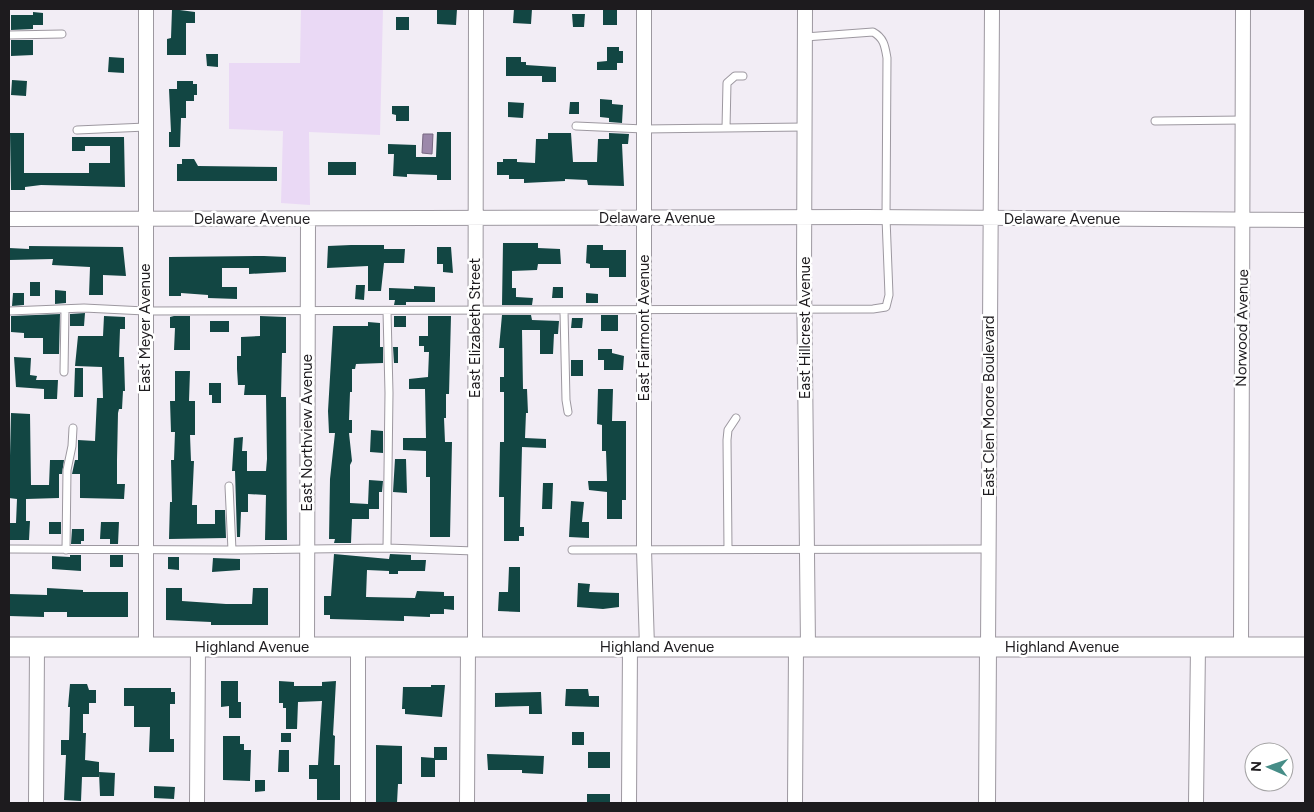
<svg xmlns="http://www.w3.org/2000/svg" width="1314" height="812" viewBox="0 0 1314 812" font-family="Figtree,sans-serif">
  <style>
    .green { fill: #ead9f5 }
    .water { fill: #9c88aa; stroke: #766780 }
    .building { fill: #124643 }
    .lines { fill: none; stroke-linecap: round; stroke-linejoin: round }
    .service-casing { stroke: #9d98a0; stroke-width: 9 }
    .minor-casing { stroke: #9d98a0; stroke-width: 16 }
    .tertiary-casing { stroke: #9d98a0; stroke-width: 18 }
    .secondary-casing { stroke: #9d98a0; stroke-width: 21 }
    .service { stroke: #fff; stroke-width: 7 }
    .minor { stroke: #fff; stroke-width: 14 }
    .tertiary { stroke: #fff; stroke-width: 16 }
    .secondary { stroke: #fff; stroke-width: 19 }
    .labels { text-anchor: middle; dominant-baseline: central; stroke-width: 5; stroke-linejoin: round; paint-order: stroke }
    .street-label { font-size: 15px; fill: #1d1b1e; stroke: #fff }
  </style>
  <rect width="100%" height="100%" fill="#f2edf5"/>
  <path class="green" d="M301,9H383L380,135L309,132L310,205L281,203L283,131L229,129V63H300Z"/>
  <path class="water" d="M423,134H433L432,154L422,153Z"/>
  <path class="building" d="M172,9L195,12V23H186V55H167V39L171,38Z
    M437,9H457L456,25L437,24Z
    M514,9H532L531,24L513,23Z
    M603,9H617V25H603Z
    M33,12L43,13V25H33V29L11,30V15H33Z
    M572,14H585L584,27H573Z
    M396,17H409V30H396Z
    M11,40H33V55L11,56Z
    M607,47H619V51H623V63H617V70H597V62L607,61Z
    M206,54H218V67L207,66Z
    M109,57L124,58V73L108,72Z
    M506,57H521V62H526V65L556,67V82H542V76H506Z
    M12,80L27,81L26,96L11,95Z
    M177,81H193V84H197V95H194V101H186V118H181L180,147H169V132H171L169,89H177Z
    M600,99L612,100V104L623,105L622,123L609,122V118L600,117Z
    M508,102L524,103L523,118L508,117Z
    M570,102H579V114H569Z
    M392,106H409V121H396V115L392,114Z
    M437,132H451V180H437V175L407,174V177L393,176L394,154H388V144L416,145V157H436Z
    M10,133H24V173H89V163H110V146H85V151H72V137H124L125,187L41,185L25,187V190H11Z
    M548,133H571L573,162H597L598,139H609V133L629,134L628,144H622L624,186L588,185L587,180L565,179V181L524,183V179H509V175H497V162H503V159H517V162L535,163L536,139H548Z
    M182,159H194L198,166L277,167V181H177V164H182Z
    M328,162H356V175H328Z
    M503,243H538V248L560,249L561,264H538L537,270L512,271V288H516V297L533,298L532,305H502Z
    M351,245H384V249H405L404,263H384L381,291H368V266L327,268L328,246Z
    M587,245H603V250H626V277H609V268H590V264L586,263Z
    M29,246L123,247L126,276L103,275V295H89L90,267L52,265L53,259L9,260V248L29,249Z
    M437,247H451L453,273L443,272V264H437Z
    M264,256L286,257V272L249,274V268H222V287H237V299L208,298V295L181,293V296H169V257Z
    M30,282H40V296H30Z
    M356,285H365L364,300L355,299Z
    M414,286L435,287V302H406V305H394L395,300H389V288L414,289Z
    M553,287H563V298H552Z
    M55,290L66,291V303L55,304Z
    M13,293H24V305L12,306Z
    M586,293L598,294V303H586Z
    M85,313L84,326H70V314Z
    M60,314L59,354H43V338H24V333L11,332V316Z
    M502,315H531L532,320L559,321L558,334H554L553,354H540V330H522L523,389H527L528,413H526L525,438L546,439V448L522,447L520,527H524V536H519V541H504V497H499L500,442H504V392H500V377H504V348H499Z
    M601,315H618V331H601Z
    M104,316L125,317V329H120L119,357H124L125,391H123L122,409H119L118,413L117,460V484H125L124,499L80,498V474H72L75,460H78V440L95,441L97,398H103L102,367L75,366L78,336H103Z
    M174,316H190V350H174L175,328H170V317Z
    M260,316L286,317V353H282L281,397H286L287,540H265L266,495L248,494V512H241L240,537H237L235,471H232L234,438L243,437L242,451H247V471H266L267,459L266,395H244L245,385H238L237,369V356H241V337L260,336Z
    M394,316H406V327H394Z
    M428,316H451L449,394H446V418H444L445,442H452L450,537H430V477H426V451L403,450V438H426L425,389H409V379L428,377L429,352H424V346H419V336H428Z
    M572,318H583L582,328H571Z
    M210,321H229V332H210Z
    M368,322L380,323V347H383V363L356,364L355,369H352V392H350L349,420H352V433H349L352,461L350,465V503L368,504L369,480L383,481L382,492H379V509H369V519H352L351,543H334L335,539H329L330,479L335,433H329L328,411L333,326H368Z
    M393,347H398V363H394Z
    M598,349H612V353L624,356L623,370H604V360H598Z
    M14,357L31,358L30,375L37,376L36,380H58L57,399H44V389L16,387Z
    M571,360H583V376H571Z
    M75,368H83V397H74Z
    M175,371H190L189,401H195V435H190L191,461H194L192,505H197V524H215V510H225L226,538L169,539L170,502H172L171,460H174L175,432H171L170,401H175Z
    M209,383H221V403H212V395H209Z
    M598,389H613L612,421H626V500H622V519H607V492L589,490L588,481H607L606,451H602V425L597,424Z
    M11,413L30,414L31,485H49L50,460H64L62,474H59V498L26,499V521H30L29,540H10V523H16L17,499L9,498Z
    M371,430L383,431V453L370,452Z
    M395,459H406L407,493L393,492Z
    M543,483H553L552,509H542Z
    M571,501L584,502L582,522H589V538L569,537Z
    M49,522H61V534H49Z
    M101,522H119L118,544H110V539H100Z
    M72,529H84V541H81V544H71Z
    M334,554L389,559L390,554L411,555V560H426L425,571H398V574H389V571L367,570L366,597L415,598L417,591L444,592V596H454V610L444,609V614H430V617L404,616V621L330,619V615H324V596H331Z
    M70,555H81V571L52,569V556L70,557Z
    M110,555H123V567H110Z
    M168,557H179V570L168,569Z
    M213,558L240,559V570L212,572Z
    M509,567H520V612L498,611L499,592H508Z
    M578,583L590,584L589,592L619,593V607L603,609L577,607Z
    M47,588L83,590V592H128V617H67V612H44V617L9,616V594L47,595Z
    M166,588H182V601L226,604H252L253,588H268V625H211V622L166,620Z
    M221,681H238V702H241V718H229V706L221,707Z
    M279,681L294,682V686H322V682L336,681L333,735L335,736L334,765H340V800H317V779H309V765H318L322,701L298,702L297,729H286V708H283V703H279Z
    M70,684H87L89,690H96V703H89V714H83V733H86L85,760L99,762V777H82L81,801L64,800L66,755H61V740H69L70,707H68Z
    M431,685H445L442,717L405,714V709H402L403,687H431Z
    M124,688H171V692H175V704H170V739H174V752H149L150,727H134V706H124Z
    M566,689H588L589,696H599V707L565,706Z
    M541,692L542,714H529V706L495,707V693Z
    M572,732H584V745H572Z
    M281,733H291V742H281Z
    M223,736H240V744H244V750H251L250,781L223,780Z
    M376,745L402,746V784H398L397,803H376Z
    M434,747H447V760H435V777H421V757L434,758Z
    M279,750H289V772H278Z
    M588,752H610V768H588Z
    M487,754L544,756L543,774L522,773V770H488Z
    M99,772L115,773L114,796H100Z
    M255,780H265V791L255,792Z
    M154,786L175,787L174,799L154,798Z
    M587,794H610V803H587Z"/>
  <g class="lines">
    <g class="service-casing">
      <path id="service" d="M9,35L62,34
        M1155,121L1243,120
        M576,126L644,129L805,127
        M726,128L727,83L735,76H743
        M77,130L146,127
        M9,311L84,308L145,311L873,309L886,307L889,295L886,218L887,58C885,46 884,38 873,32L805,37
        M564,311L566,400L568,412
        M64,372L65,309
        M229,486L232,550
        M387,548L389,393L387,311
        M9,549L232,550L387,548L475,551
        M728,549L727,440L728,430L736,418
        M66,550L67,470L72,446L73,428
        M572,550L989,549"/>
    </g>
    <g class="minor-casing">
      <path id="minor" d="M644,9V550L647,647
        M805,9L804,273L808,647
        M9,219L866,217L1305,220
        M146,647V9
        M307,647L308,219
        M475,647L476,9
        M988,647L992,9
        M1241,647L1243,9
        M36,803L37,647
        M197,803L198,647
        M358,803V647
        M467,803L468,647
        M629,803L630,647
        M795,803L796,647
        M1196,803L1198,647"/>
    </g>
    <g class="tertiary-casing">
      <path id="tertiary" d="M987,803L988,647"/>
    </g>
    <g class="secondary-casing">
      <path id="secondary" d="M9,647H1305"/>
    </g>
    <use href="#service" class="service"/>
    <use href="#minor" class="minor"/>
    <use href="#tertiary" class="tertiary"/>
    <use href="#secondary" class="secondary"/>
  </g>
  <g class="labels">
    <g class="street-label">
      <text x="657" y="218">Delaware Avenue</text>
      <text x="252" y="219">Delaware Avenue</text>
      <text x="1062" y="219">Delaware Avenue</text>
      <text transform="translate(145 328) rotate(-90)">East Meyer Avenue</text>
      <text transform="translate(475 328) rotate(-90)">East Elizabeth Street</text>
      <text transform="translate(644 328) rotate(-90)">East Fairmont Avenue</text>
      <text transform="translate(805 328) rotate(-90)">East Hillcrest Avenue</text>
      <text transform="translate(1242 328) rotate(-89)">Norwood Avenue</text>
      <text transform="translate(989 406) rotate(-90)">East Clen Moore Boulevard</text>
      <text transform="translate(307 433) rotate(-90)">East Northview Avenue</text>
      <text x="252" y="647">Highland Avenue</text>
      <text x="657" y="647">Highland Avenue</text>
      <text x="1062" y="647">Highland Avenue</text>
    </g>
  </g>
  <rect width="1314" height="812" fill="none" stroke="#1d1b1e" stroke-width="20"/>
  <g transform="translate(1269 767) rotate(272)"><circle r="24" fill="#ffffff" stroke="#a5a4a5"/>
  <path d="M0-4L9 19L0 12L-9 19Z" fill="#468d87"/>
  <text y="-8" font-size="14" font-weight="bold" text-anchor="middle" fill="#1d1b1e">N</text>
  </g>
</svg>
